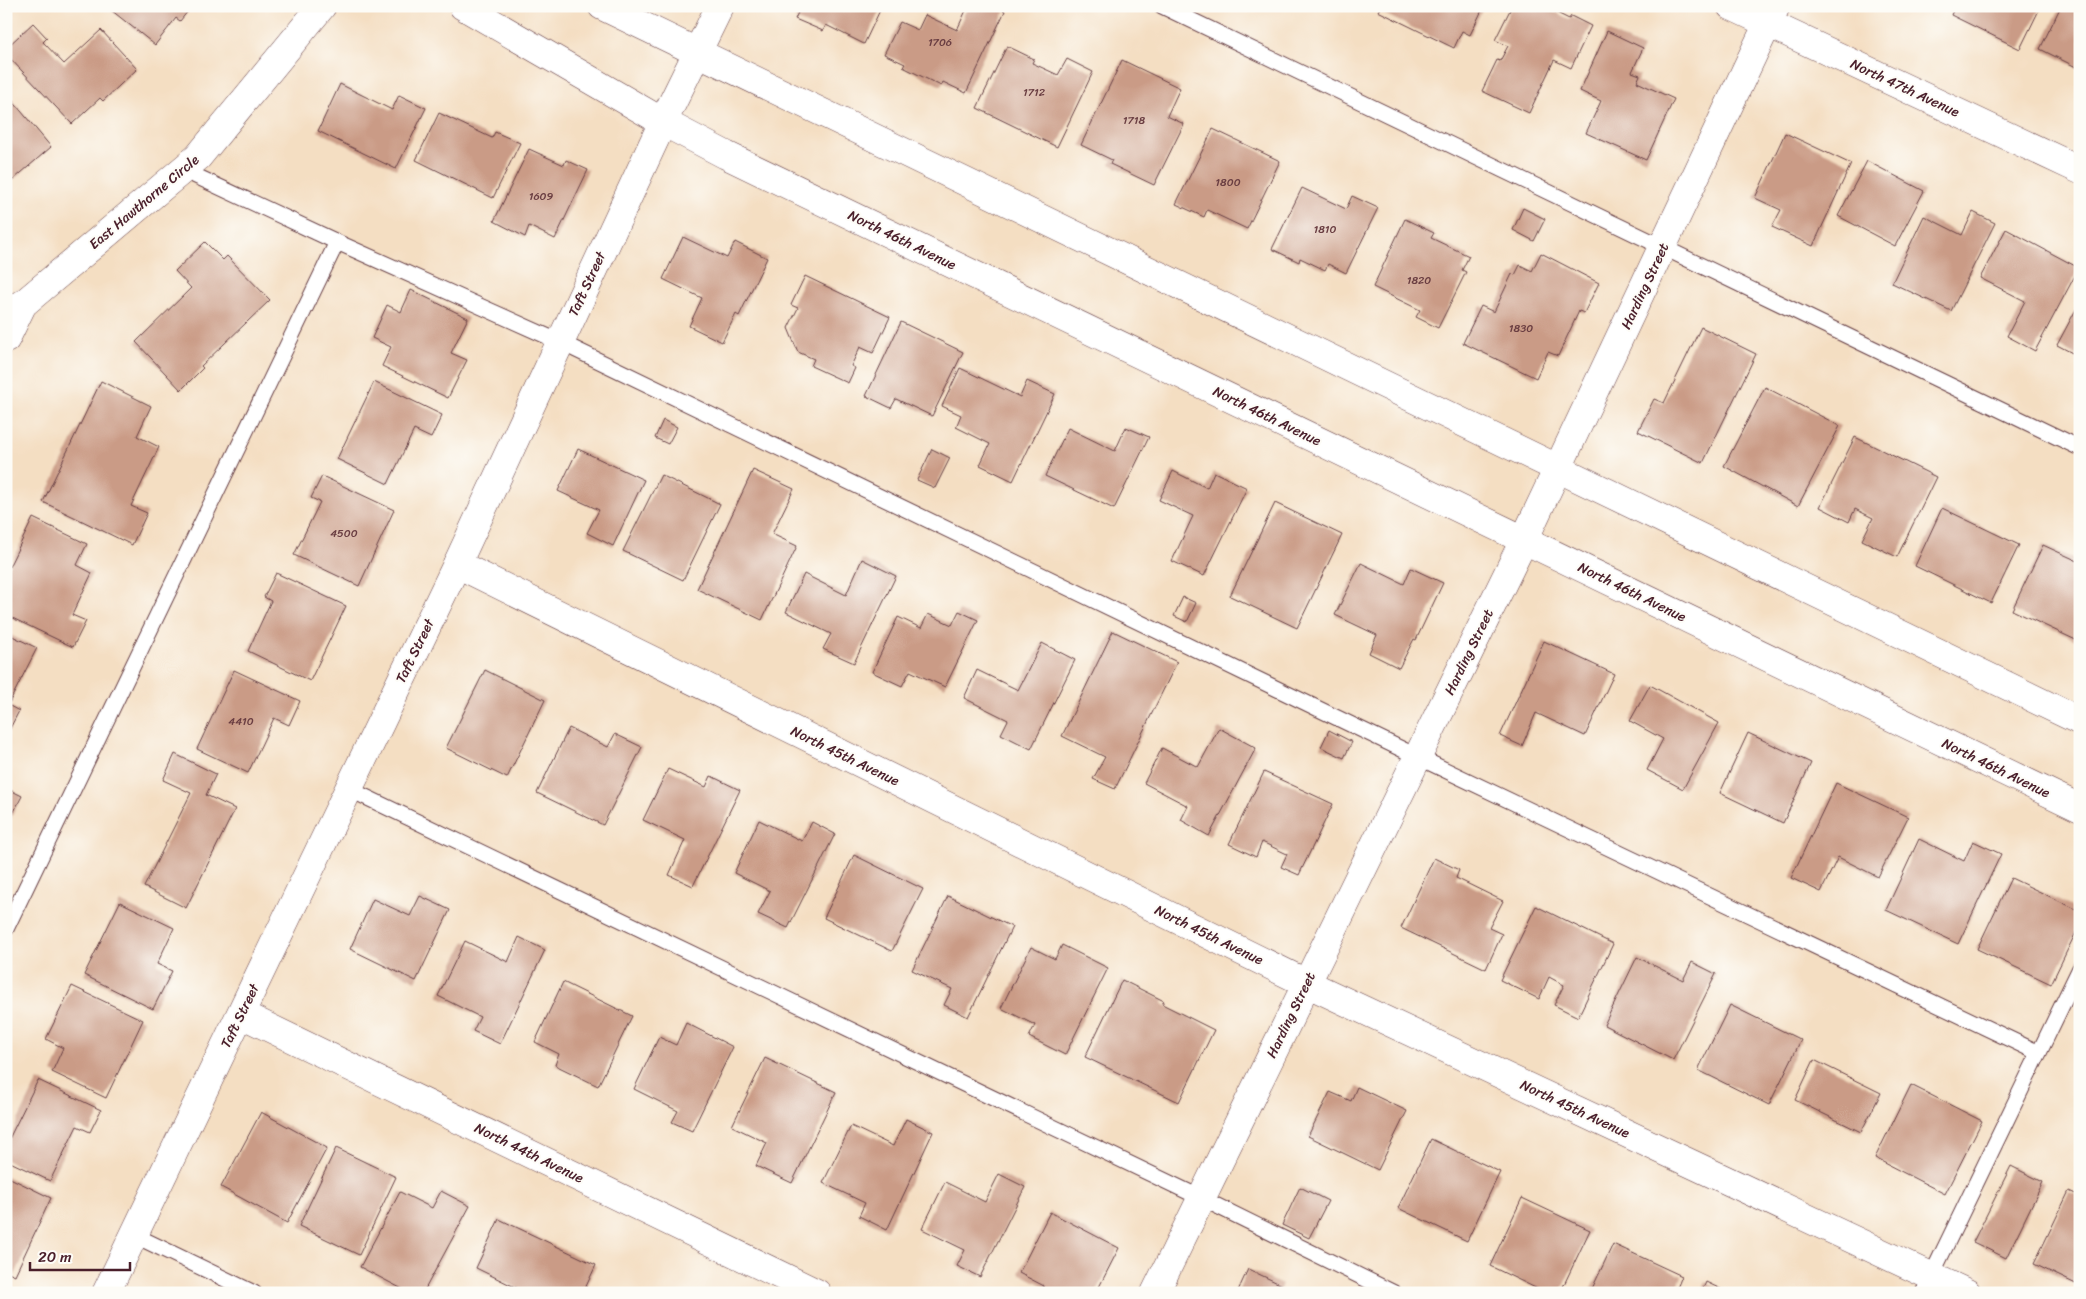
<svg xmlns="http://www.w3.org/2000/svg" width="2086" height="1299" viewBox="0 0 2086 1299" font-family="Sriracha,sans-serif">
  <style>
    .building { fill: #ca9b86 }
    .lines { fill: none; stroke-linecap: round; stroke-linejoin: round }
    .lane-casing { stroke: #643c42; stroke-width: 17 }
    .street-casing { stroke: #643c42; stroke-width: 29 }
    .secondary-casing { stroke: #643c42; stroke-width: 29 }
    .lane { stroke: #fff; stroke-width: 15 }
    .street { stroke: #fff; stroke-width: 28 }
    .secondary { stroke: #fff; stroke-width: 28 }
    .labels { text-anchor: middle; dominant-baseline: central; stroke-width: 4; stroke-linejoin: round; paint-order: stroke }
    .number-label { font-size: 11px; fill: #6a3e42 }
    .street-label { font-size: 14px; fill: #4a1f2b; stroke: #fdfcf7 }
  </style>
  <rect width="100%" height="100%" fill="#fdfcf7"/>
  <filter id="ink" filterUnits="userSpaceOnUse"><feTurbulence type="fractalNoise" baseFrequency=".02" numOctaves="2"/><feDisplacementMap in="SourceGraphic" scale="10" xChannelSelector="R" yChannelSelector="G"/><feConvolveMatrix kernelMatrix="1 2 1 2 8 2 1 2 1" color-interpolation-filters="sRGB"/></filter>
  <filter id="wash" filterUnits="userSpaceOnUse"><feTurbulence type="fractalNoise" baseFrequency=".0096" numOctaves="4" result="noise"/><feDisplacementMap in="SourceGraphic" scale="20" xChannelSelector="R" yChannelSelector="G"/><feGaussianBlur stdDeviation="1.12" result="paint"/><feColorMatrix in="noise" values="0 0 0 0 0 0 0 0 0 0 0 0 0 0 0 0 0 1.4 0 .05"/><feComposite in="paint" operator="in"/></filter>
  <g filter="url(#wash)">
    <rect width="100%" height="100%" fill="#f4dec2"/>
    <g id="blocks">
      <path class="building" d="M106,6H192L180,21L176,18L155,45Z
        M801,6H882L864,44L826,25L823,31L795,19Z
        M968,6H995L1005,11L966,93L943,82L941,86L903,67L905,64L884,54L900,22L918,30L925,15L957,30Z
        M1381,6H1484L1470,35L1462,31L1454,48L1378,11Z
        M1512,6H1543L1569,19L1571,16L1591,26L1571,68L1554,60L1529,113L1482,91L1497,60L1500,61L1508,46L1495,40Z
        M1955,6H2041L2020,49L1951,15Z
        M2061,6H2080V69L2040,49Z
        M33,23L47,38L43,42L64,64L101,30L137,69L103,101L100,98L72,124L6,54V48Z
        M1607,31L1643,48L1632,72L1640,75L1637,82L1674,99L1646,160L1586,133L1601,101L1580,91Z
        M1007,46L1034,59L1032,63L1058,75L1067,59L1093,72L1057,147L977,108Z
        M1122,60L1180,88L1167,116L1184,124L1154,185L1110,164L1112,160L1081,145Z
        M340,84L392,110L399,95L426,108L396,169L318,131Z
        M6,93L51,147L6,186Z
        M439,113L492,138L495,132L520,143L493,198L416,160Z
        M1213,129L1280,161L1247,229L1207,210L1204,217L1176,204Z
        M1785,133L1851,164L1813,246L1772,227L1781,210L1755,198Z
        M529,149L564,165L566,160L588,170L555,239L529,226L525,237L494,221Z
        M1867,161L1924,191L1895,246L1838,216Z
        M1302,188L1346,209L1352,196L1378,208L1346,273L1328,264L1325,270L1300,258L1299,262L1272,249Z
        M1523,208L1545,219L1534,241L1513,230Z
        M1973,212L1995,223L1951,311L1892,283L1924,216L1962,235Z
        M1405,219L1434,233L1431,238L1469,256L1462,270L1466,272L1438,328L1416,317L1420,310L1373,287Z
        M2006,229L2079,268L2035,351L2007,336L2025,301L1980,278Z
        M683,237L727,258L735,242L767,258L739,316L736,314L722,342L689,326L702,298L663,279Z
        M205,242L223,260L227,256L270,300L201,366L203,368L181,390L136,342L191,288L175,271Z
        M1541,253L1599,283L1584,313L1579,311L1558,356L1548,352L1536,378L1463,343L1481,306L1494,312L1512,274L1515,275L1520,265L1532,271Z
        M805,276L890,317L873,353L860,347L851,366L855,368L848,383L811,366L814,359L798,352L788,328L798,308L791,305Z
        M411,290L468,318L451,353L467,360L448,398L382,366L391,347L372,338L387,305L401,312Z
        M2080,302V357L2057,345Z
        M901,322L963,352L932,416L896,399L891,408L866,396Z
        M1701,327L1756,354L1703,463L1638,431L1654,399L1664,403Z
        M960,368L1020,397L1027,381L1055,394L1013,481L980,465L990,444L956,427L961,415L942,406Z
        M101,381L151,406L137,436L159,447L131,506L147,513L132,545L43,502Z
        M374,382L442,415L431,438L414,430L388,484L337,459Z
        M1765,387L1840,426L1798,506L1724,466Z
        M663,420L677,427L668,444L655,438Z
        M1126,427L1149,437L1114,509L1045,476L1068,428L1115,451Z
        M1855,437L1936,477L1897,557L1862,540L1873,518L1855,509L1849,522L1820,507Z
        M578,449L644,480L613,546L587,533L599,510L558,491Z
        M932,449L950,458L935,488L917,480Z
        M753,470L794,489L772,534L797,546L762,620L697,589Z
        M1173,471L1207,488L1214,472L1247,488L1204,576L1172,561L1193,516L1159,500Z
        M661,475L720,504L683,580L623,551Z
        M322,476L394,510L359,586L294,555L320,502L311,498Z
        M1275,503L1342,535L1297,628L1230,596Z
        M1942,508L2019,545L1991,603L1915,566Z
        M33,518L87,544L77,565L92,573L72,615L86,621L73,647L6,615V573Z
        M2043,545L2080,562V642L2012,610Z
        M862,559L896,576L854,663L823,649L831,634L786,612L804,574L846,595Z
        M1361,563L1404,584L1411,568L1443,583L1416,640L1414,639L1399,668L1369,653L1377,635L1335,615Z
        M276,573L346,606L310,681L248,651L271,601L264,597Z
        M1183,597L1196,603L1187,622L1174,616Z
        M959,611L978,620L945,687L910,671L902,686L872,672L898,617L921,628L928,614L952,625Z
        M1113,631L1177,662L1115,789L1093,779L1105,757L1062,736Z
        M6,633L37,648L8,705L19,711L6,736Z
        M1544,641L1614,674L1585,736L1536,713L1522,746L1500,736Z
        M1042,643L1075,660L1031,749L1001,734L1008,720L964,698L977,670L1018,690Z
        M234,670L300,701L289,725L274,718L248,773L197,749Z
        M485,670L545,700L507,778L446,748Z
        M1650,685L1719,723L1683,789L1647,770L1663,739L1630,721Z
        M569,728L608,747L615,734L642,747L603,825L537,793Z
        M1219,728L1256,748L1209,836L1181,820L1188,806L1144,783L1162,748L1198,767Z
        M1329,730L1352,742L1344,758L1321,747Z
        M1748,733L1811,763L1783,823L1720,793Z
        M175,754L216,774L206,795L235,809L186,908L144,887L191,793L163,780Z
        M668,769L706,787L711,776L740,790L693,886L669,875L685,840L643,820Z
        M1264,772L1333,804L1299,875L1281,867L1287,854L1262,842L1256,857L1229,844Z
        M1836,783L1908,817L1878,877L1838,857L1821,892L1791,878Z
        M6,788L22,796L6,827Z
        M759,820L802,841L812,822L835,834L788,928L758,914L770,891L734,873Z
        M1919,839L1964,861L1973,841L2001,854L1958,944L1886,910Z
        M854,855L923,889L892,951L824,918Z
        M1434,858L1459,870L1456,878L1503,901L1489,928L1502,934L1486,969L1401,928Z
        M2011,878L2080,911V924L2051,984L1977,949Z
        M420,896L450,910L416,981L350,949L373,899L410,916Z
        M948,896L1012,927L968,1017L944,1005L952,989L912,970Z
        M120,902L174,928L157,964L172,971L153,1009L84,975Z
        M1536,906L1613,944L1578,1017L1554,1005L1564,985L1549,977L1539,999L1500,980Z
        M519,937L545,950L500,1044L473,1031L480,1017L438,996L465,941L508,962Z
        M1062,945L1108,968L1065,1055L1029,1037L1035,1025L1001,1008L1031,947L1055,959Z
        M1637,957L1683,980L1692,962L1716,974L1673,1060L1604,1025Z
        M1122,980L1164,1001L1162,1004L1214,1030L1179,1102L1085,1057Z
        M563,982L632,1016L598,1086L555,1065L559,1054L535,1042Z
        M72,986L143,1020L106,1098L52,1072L63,1048L46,1039Z
        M1730,1005L1801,1040L1769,1105L1698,1070Z
        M686,1023L733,1047L692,1131L672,1122L678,1111L634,1089L659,1037L676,1045Z
        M765,1058L836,1092L792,1183L756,1166L767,1143L732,1126Z
        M1814,1060L1881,1093L1861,1132L1795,1100Z
        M38,1080L101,1110L90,1132L77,1126L50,1181L6,1160V1145Z
        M1911,1085L1982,1121L1945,1194L1875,1158Z
        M1357,1087L1407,1111L1378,1170L1308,1136L1330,1092L1351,1101Z
        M261,1112L327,1148L287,1223L221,1187Z
        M906,1119L933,1132L887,1230L859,1216L865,1203L823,1183L851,1126L893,1146Z
        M1431,1139L1500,1172L1467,1241L1398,1208Z
        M336,1148L396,1177L359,1255L299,1226Z
        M2011,1166L2043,1182L2006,1258L1973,1242Z
        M999,1174L1025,1187L980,1277L957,1266L965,1250L922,1229L945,1182L985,1202Z
        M6,1176L51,1198L15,1275L6,1271Z
        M1300,1187L1328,1201L1309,1238L1282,1225Z
        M441,1191L470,1206L423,1293H410L360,1267L400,1192L432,1208Z
        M2069,1191L2080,1196V1286L2034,1264Z
        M1522,1198L1590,1230L1560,1293H1546L1490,1266Z
        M1050,1212L1119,1248L1096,1293H1040L1044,1286L1019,1273Z
        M499,1219L596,1265L583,1293H527L476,1268Z
        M1613,1244L1682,1276L1675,1293H1590Z
        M1248,1269L1282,1285L1278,1293H1237Z
        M1706,1282L1729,1293H1701Z"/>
    </g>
  </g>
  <g filter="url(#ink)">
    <use href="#blocks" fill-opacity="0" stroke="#643c42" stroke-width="1"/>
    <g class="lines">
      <g class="lane-casing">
        <path id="lane" d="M1162,6L2080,448
          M337,242L560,342L1418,757L2039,1053
          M349,789L1201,1198L1394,1293
          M6,929L337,242L183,170
          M134,1235L254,1293
          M1923,1293L2080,968"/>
      </g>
      <g class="street-casing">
        <path id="street" d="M1731,6L2080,170
          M6,310L23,304L198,157L322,6
          M6,339L23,304
          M457,564L1306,983L1967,1293
          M241,1014L817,1293
          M1155,1293L1524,540L1776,6"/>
      </g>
      <g class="secondary-casing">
        <path id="secondary" d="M463,6L663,122L726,155L2080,808
          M602,6L2080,721
          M106,1293L457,564L663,122L720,6"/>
      </g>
      <use href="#lane" class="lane"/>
      <use href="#street" class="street"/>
      <use href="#secondary" class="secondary"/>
    </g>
  </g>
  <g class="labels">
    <g class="number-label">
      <text x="940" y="42">1706</text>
      <text x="1034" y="92">1712</text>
      <text x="1134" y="120">1718</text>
      <text x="1228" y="182">1800</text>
      <text x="541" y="196">1609</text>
      <text x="1325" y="229">1810</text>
      <text x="1419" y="280">1820</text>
      <text x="1521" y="328">1830</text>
      <text x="344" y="533">4500</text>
      <text x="241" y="721">4410</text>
    </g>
    <g class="street-label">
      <text transform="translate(1905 88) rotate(25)">North 47th Avenue</text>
      <text transform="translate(144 202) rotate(-40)">East Hawthorne Circle</text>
      <text transform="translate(902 240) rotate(26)">North 46th Avenue</text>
      <text transform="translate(587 284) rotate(-65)">Taft Street</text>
      <text transform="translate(1645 286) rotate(-65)">Harding Street</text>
      <text transform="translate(1267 416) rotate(26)">North 46th Avenue</text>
      <text transform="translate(1632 592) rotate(26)">North 46th Avenue</text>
      <text transform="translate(415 651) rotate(-64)">Taft Street</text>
      <text transform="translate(1469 652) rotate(-64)">Harding Street</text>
      <text transform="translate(845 756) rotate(26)">North 45th Avenue</text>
      <text transform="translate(1996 768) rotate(26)">North 46th Avenue</text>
      <text transform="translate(1209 935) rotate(26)">North 45th Avenue</text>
      <text transform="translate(1291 1015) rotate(-64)">Harding Street</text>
      <text transform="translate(240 1016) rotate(-64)">Taft Street</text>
      <text transform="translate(1575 1109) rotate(25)">North 45th Avenue</text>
      <text transform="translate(529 1153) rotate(26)">North 44th Avenue</text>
    </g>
  </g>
  <rect width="2086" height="1299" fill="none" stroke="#fdfcf7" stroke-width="25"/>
  <path d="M30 1262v8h100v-8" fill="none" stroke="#4a1f2b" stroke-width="2.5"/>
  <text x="38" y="1262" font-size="15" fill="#4a1f2b" stroke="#fdfcf7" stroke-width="4" paint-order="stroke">20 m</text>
</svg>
